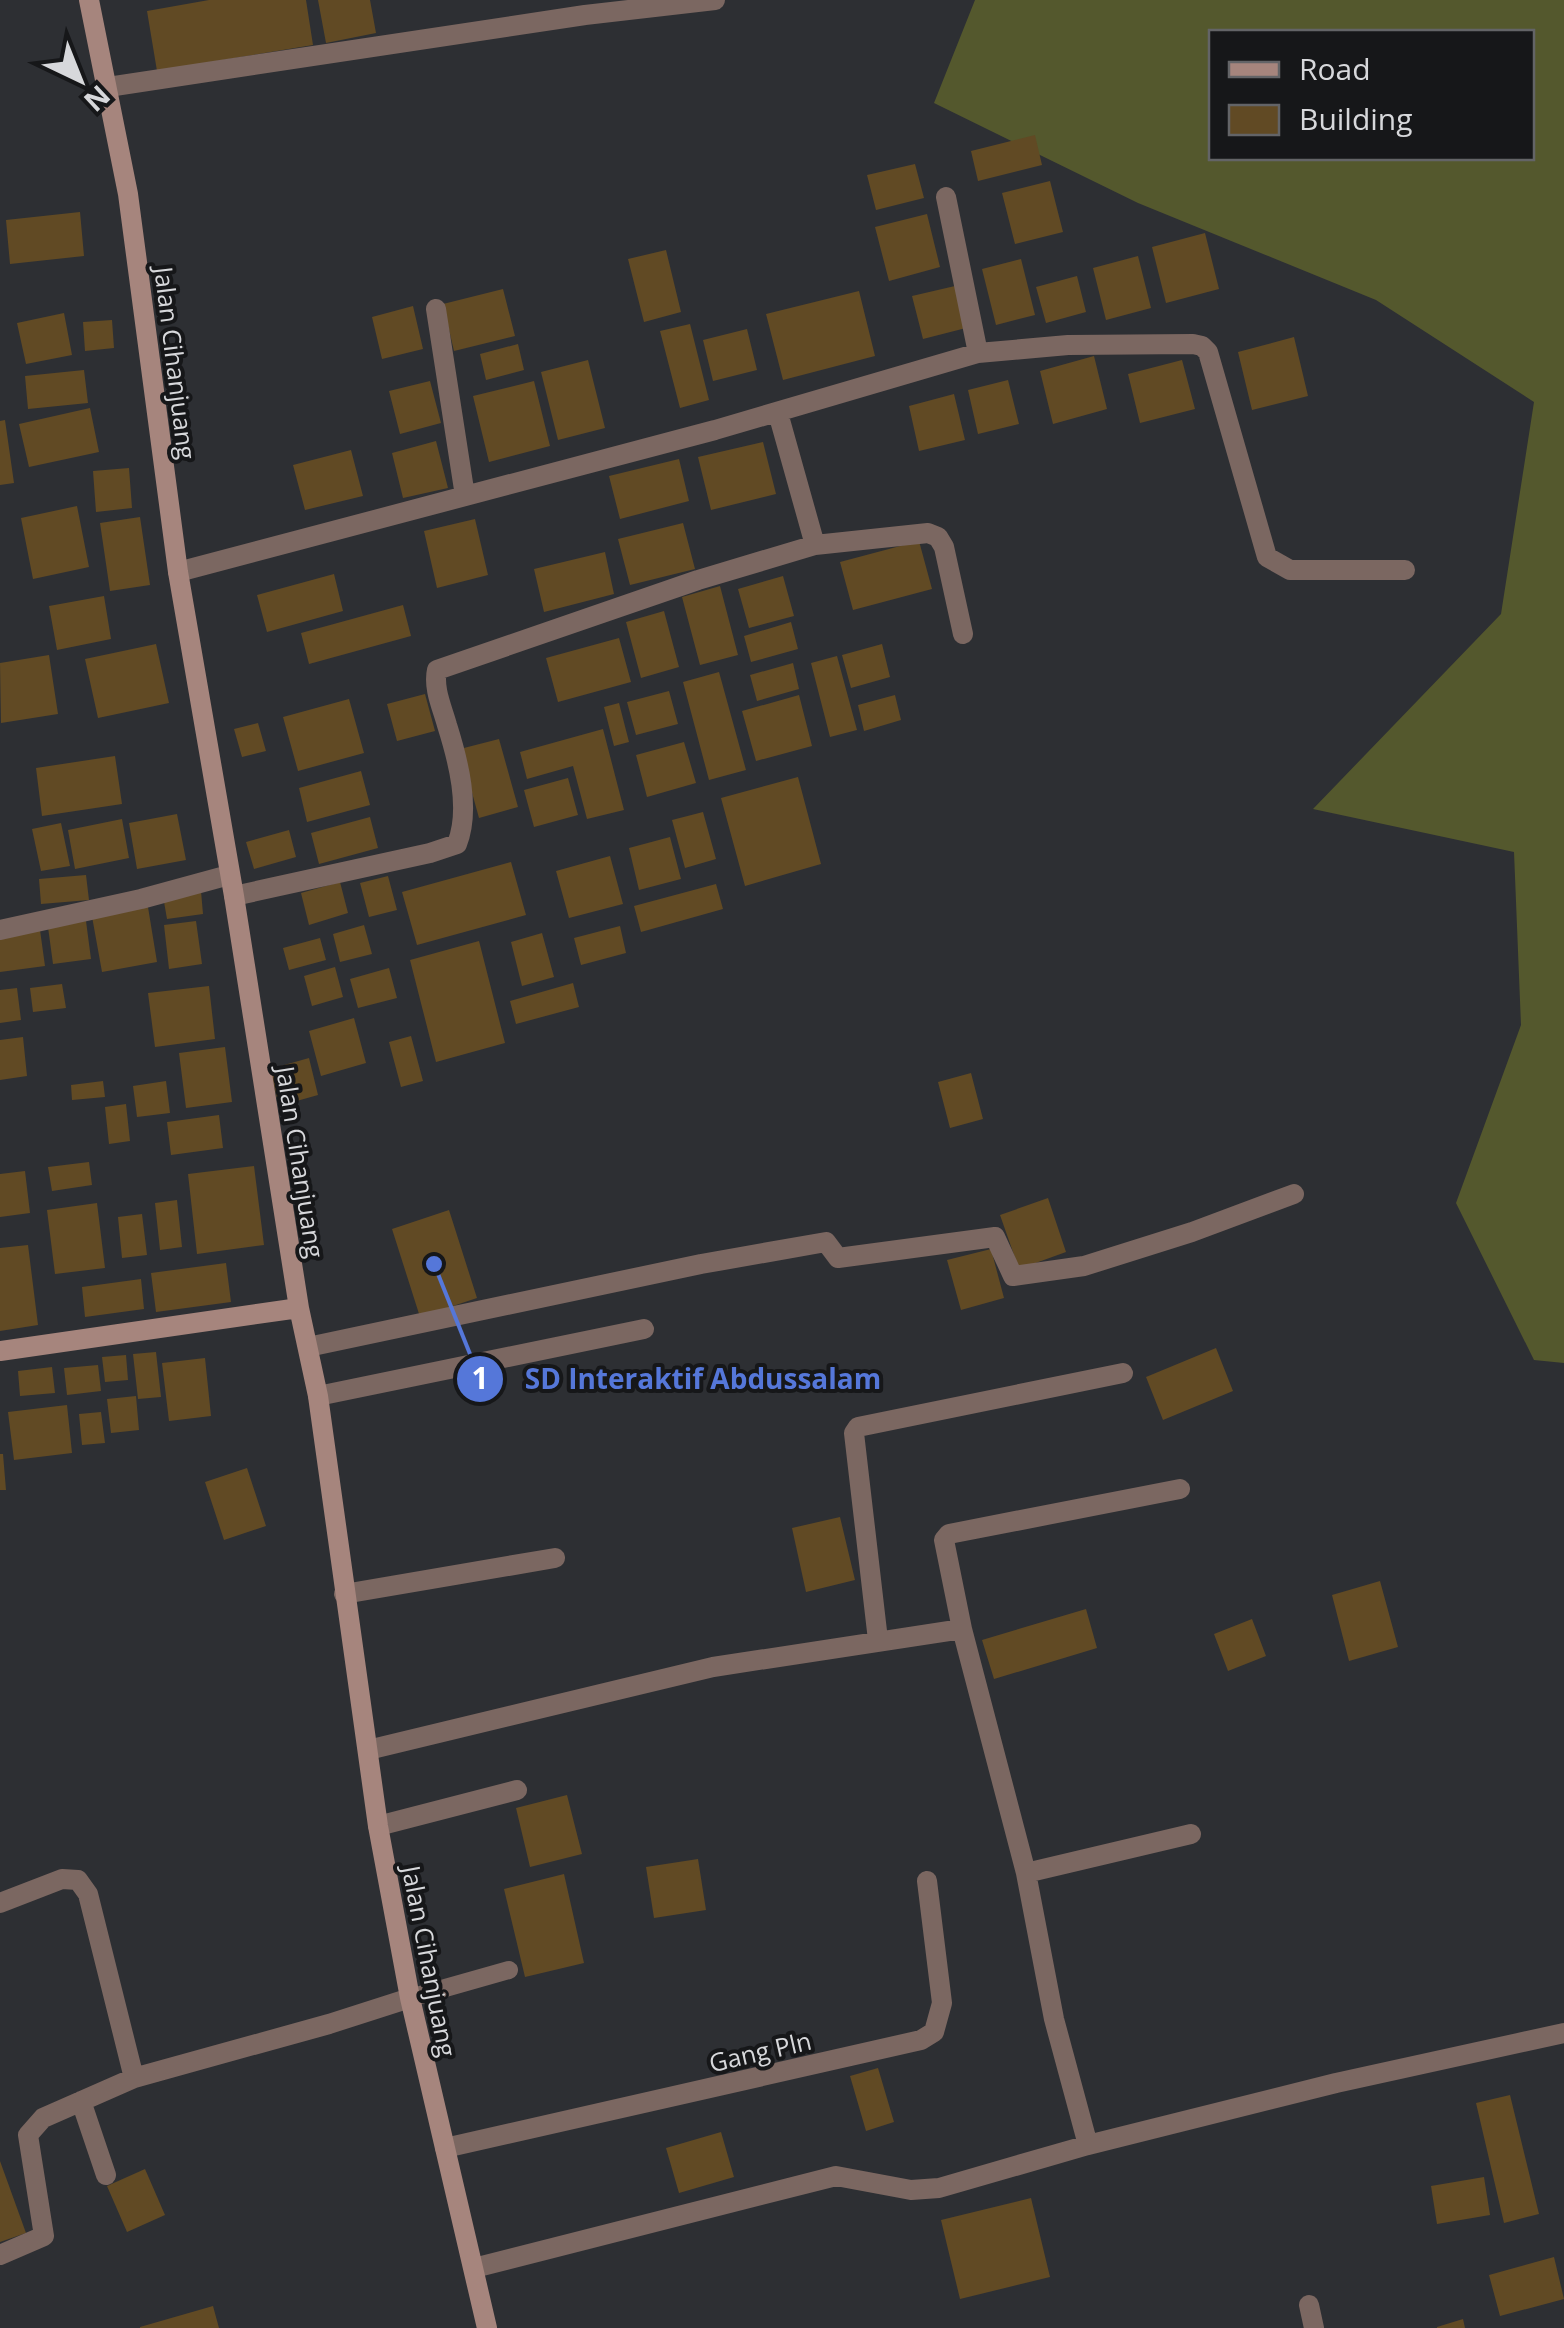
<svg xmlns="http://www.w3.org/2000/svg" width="1564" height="2328" viewBox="0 0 1564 2328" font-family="'Open Sans',sans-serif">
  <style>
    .forest { fill: #54582d; fill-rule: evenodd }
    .building { fill: #614a24 }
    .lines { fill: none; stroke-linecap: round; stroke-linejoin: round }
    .lane { stroke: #7b6761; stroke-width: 18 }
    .street { stroke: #7b6761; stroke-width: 20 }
    .secondary { stroke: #a6857d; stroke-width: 20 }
    .labels { text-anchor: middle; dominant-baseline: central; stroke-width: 8; stroke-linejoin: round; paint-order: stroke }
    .street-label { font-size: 25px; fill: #d7d8db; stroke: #161719 }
    .leader { fill: none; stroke: #5577d9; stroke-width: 4 }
    .callout-dot { fill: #5577d9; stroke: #161719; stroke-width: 4 }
    .mark-label { font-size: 30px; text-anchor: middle; font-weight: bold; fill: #fff }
    .callout-label { font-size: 28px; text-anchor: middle; font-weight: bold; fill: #5577d9; stroke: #161719; stroke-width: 8; stroke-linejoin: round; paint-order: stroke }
  </style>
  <rect width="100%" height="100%" fill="#2d2f33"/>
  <path class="forest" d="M975,0H1564V1363L1534,1360L1456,1203L1521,1025L1514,852L1313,809L1501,614L1534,402L1376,300L1138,203L934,103ZM1212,32H1532V158H1212Z"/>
  <path class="building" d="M209,0H306L313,45L157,71L147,11Z
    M318,0H370L376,33L326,43Z
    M1035,135L1042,165L978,181L971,151Z
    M915,164L924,198L876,210L867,175Z
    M1050,181L1063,232L1015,244L1002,193Z
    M80,212L84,256L10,264L6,220Z
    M927,214L940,267L889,281L875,227Z
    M1205,233L1219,289L1166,303L1152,247Z
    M666,250L681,312L644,322L628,259Z
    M1138,256L1151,308L1106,320L1093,268Z
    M1021,259L1035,315L996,325L982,269Z
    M1077,276L1086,312L1046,323L1036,287Z
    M955,286L966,328L923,339L912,296Z
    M503,289L515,336L454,351L443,304Z
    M859,291L875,356L783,380L766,314Z
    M413,306L423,349L382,359L372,317Z
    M64,313L72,355L26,364L17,323Z
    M112,320L114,348L85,351L83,322Z
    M690,324L709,400L680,408L660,331Z
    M747,329L757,370L713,381L703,340Z
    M1294,337L1308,396L1252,410L1238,352Z
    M518,344L524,370L486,380L480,354Z
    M1094,356L1107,409L1053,424L1040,371Z
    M588,360L605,428L558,440L541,372Z
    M1182,360L1195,409L1140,423L1128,374Z
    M84,370L88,403L28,409L25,376Z
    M1008,380L1019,424L978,434L968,390Z
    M430,381L441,423L400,434L389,391Z
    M534,381L550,446L489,462L473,396Z
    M954,394L965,440L919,451L909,406Z
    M90,408L99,452L29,467L19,424Z
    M5,420L14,483L0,485V421Z
    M436,441L448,488L403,498L392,453Z
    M763,442L776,494L711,510L698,457Z
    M351,450L363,496L305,510L293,465Z
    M679,459L689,501L620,519L609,476Z
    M129,468L132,508L96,512L93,471Z
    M77,506L89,567L33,579L21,518Z
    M140,517L150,585L110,591L100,523Z
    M475,519L488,575L437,588L424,531Z
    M683,523L695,569L630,585L618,539Z
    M919,541L932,589L853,610L840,562Z
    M605,552L614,594L544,612L534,569Z
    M334,574L343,611L267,632L257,595Z
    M783,576L794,616L749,628L738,589Z
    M720,586L738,655L700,665L682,597Z
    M104,596L111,639L57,650L49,606Z
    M403,605L411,636L309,664L301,633Z
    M664,611L679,667L641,678L626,622Z
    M791,622L798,649L751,662L744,636Z
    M619,638L631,682L558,702L546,658Z
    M156,644L169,703L98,718L85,659Z
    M882,644L890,677L851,688L842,655Z
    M49,655L58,714L1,723L0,663Z
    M837,656L857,730L830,737L811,663Z
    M793,663L799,689L757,701L750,675Z
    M719,672L746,770L709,780L683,682Z
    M669,691L678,724L636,735L627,702Z
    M425,694L435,731L397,741L387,704Z
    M799,695L812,746L756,761L742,711Z
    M895,695L901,720L864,731L858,705Z
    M349,699L364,753L298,771L283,717Z
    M619,703L629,742L614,746L604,707Z
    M258,723L266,751L242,757L234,729Z
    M603,729L624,810L587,819L573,766L527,779L520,752Z
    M499,739L518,807L479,818L460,749Z
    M684,742L696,783L647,797L636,755Z
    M115,756L122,804L42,816L36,768Z
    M361,771L370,805L307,822L299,788Z
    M798,777L821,864L745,886L721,798Z
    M568,778L578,815L534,827L524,790Z
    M703,812L716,859L685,868L672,820Z
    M177,814L186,860L137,869L129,823Z
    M370,817L378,848L319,864L311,833Z
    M122,819L129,858L75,869L68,830Z
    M61,823L70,866L41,871L32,829Z
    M289,830L296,857L254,869L246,842Z
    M670,837L681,879L639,890L629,848Z
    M610,856L623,904L569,918L556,871Z
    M511,862L526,915L417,945L402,892Z
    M86,875L89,900L41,904L39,879Z
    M388,876L397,910L369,917L360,883Z
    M340,882L348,913L309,925L301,893Z
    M716,884L723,909L641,932L634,906Z
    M201,891L203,914L167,919L163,896Z
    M147,901L157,962L102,972L91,911Z
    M86,921L91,959L53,964L48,927Z
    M196,921L202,964L169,969L164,925Z
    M364,925L372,954L340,962L333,934Z
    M620,926L626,953L581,965L574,938Z
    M40,930L45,966L0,972V935Z
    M542,933L554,977L522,986L511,942Z
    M320,938L326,960L289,970L283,948Z
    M479,941L505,1043L436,1062L410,960Z
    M335,967L343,997L312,1006L304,976Z
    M389,968L397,998L358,1008L350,979Z
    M573,983L579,1007L516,1024L510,1001Z
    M62,984L66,1008L33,1012L30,988Z
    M209,986L215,1039L155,1047L148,993Z
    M17,988L21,1020L0,1023V990Z
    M354,1018L366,1063L321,1076L309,1031Z
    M411,1036L423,1081L401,1087L389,1042Z
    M23,1037L27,1076L0,1080V1040Z
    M225,1047L232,1102L186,1108L179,1053Z
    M309,1058L318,1095L279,1106L270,1069Z
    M971,1073L983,1119L950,1128L938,1082Z
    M103,1081L105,1097L72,1100L71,1085Z
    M166,1081L170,1113L137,1117L133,1086Z
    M126,1104L130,1141L109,1144L105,1107Z
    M219,1115L223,1148L171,1155L167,1122Z
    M89,1162L92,1185L52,1191L48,1167Z
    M254,1166L264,1245L197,1254L188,1174Z
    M25,1171L30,1213L0,1217V1174Z
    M1048,1198L1066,1252L1019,1269L1000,1215Z
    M177,1200L182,1247L160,1250L155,1203Z
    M97,1203L105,1268L55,1274L47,1210Z
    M449,1210L477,1298L420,1317L392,1229Z
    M142,1214L147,1255L122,1258L118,1217Z
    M28,1245L38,1325L0,1331V1248Z
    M991,1249L1004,1298L961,1310L947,1260Z
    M226,1263L231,1302L156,1312L151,1273Z
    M141,1279L144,1309L85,1317L82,1287Z
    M1216,1348L1233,1391L1163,1420L1146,1377Z
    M156,1352L161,1397L138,1399L133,1354Z
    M126,1355L128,1380L105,1382L102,1357Z
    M205,1358L211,1416L169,1421L162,1363Z
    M98,1365L101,1391L67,1395L64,1368Z
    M52,1367L55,1393L20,1396L18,1371Z
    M136,1396L139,1430L111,1433L107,1399Z
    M67,1405L72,1453L14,1460L8,1412Z
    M101,1412L105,1443L82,1445L79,1414Z
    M0,1454H3L6,1490H0Z
    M247,1468L266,1526L224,1540L205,1482Z
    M840,1517L855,1580L806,1592L792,1528Z
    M1380,1581L1398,1647L1349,1661L1332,1595Z
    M1086,1609L1097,1648L994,1679L982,1640Z
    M1252,1619L1266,1656L1228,1671L1214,1634Z
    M567,1795L582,1854L530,1867L516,1808Z
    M698,1859L706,1910L654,1918L646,1867Z
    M564,1874L584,1963L525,1977L504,1889Z
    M878,2068L894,2122L866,2131L850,2076Z
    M1510,2095L1539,2214L1504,2223L1476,2103Z
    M721,2132L734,2177L679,2193L666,2148Z
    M0,2161L26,2233L0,2242Z
    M145,2169L165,2215L127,2232L107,2186Z
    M1484,2177L1490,2215L1437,2224L1431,2186Z
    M1031,2198L1050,2277L960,2299L941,2220Z
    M1554,2257L1564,2299L1500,2316L1489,2275Z
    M213,2306L219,2328H140V2327Z
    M1463,2319L1465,2328H1437V2327Z"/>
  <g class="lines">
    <path class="lane" d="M410,1998L509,1970"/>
    <path class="street" d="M108,87L585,15L715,0
      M946,197L978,353
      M436,309L465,496
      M778,413L815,545L928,533L938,537L944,547L963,634
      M178,572L715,430L978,353L1068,345L1193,344L1202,346L1208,352L1267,557L1290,570H1405
      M234,896L430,853L457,844C471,809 458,760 447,725C442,707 433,688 437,670L698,580L815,545
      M0,930L141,899L229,875
      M308,1347L701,1264L826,1242L838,1258L995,1237L1013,1276L1084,1266L1192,1232L1294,1194
      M318,1396L644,1329
      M344,1594L555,1558
      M878,1640L854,1433L858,1427L1123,1373
      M368,1750L713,1667L962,1629
      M378,1826L517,1790
      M1026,1873L1191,1834
      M0,1903L62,1879L78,1880L88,1894L134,2078L329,2024L410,1998
      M81,2101L106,2175
      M1088,2145L1054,2019L1026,1873L962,1629L944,1540L949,1534L1180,1489
      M445,2148L921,2040L934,2032L942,2003L927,1881
      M0,2255L44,2236L28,2135L43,2118L134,2078
      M474,2268L836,2176L911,2190L939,2188L1088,2145L1336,2083L1564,2033
      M1309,2305L1314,2328"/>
    <path class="secondary" d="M89,0L128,194L178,572L234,896L299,1308L318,1396L378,1826L410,1998L487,2328
      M0,1351L299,1308"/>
  </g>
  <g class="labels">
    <g class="street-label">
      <text transform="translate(176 363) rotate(83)">Jalan Cihanjuang</text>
      <text transform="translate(301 1162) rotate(81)">Jalan Cihanjuang</text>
      <text transform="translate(430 1961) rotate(79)">Jalan Cihanjuang</text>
      <text transform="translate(760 2051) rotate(-13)">Gang Pln</text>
    </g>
  </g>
  <path class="leader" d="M434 1264L480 1379"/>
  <g class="callout-dot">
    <circle cx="434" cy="1264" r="10"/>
    <circle cx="480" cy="1379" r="25"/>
  </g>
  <g class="mark-label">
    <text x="480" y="1389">1</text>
  </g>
  <g class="callout-label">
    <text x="703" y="1389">SD Interaktif Abdussalam</text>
  </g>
  <rect x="1209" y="30" width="325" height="130" fill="#161719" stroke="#636467" stroke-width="2.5"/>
  <rect x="1229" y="62" width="50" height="15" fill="#a6857d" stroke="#636467" stroke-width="2.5"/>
  <text x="1299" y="80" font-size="30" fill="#d7d8db">Road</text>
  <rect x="1229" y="105" width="50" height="30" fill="#614a24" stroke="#636467" stroke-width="2.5"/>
  <text x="1299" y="130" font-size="30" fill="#d7d8db">Building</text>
  <g transform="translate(80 80) rotate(137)" stroke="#161719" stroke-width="8" paint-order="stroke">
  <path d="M0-8L18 38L0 25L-18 38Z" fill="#d7d8db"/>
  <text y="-15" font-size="28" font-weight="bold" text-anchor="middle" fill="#d7d8db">N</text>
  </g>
</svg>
